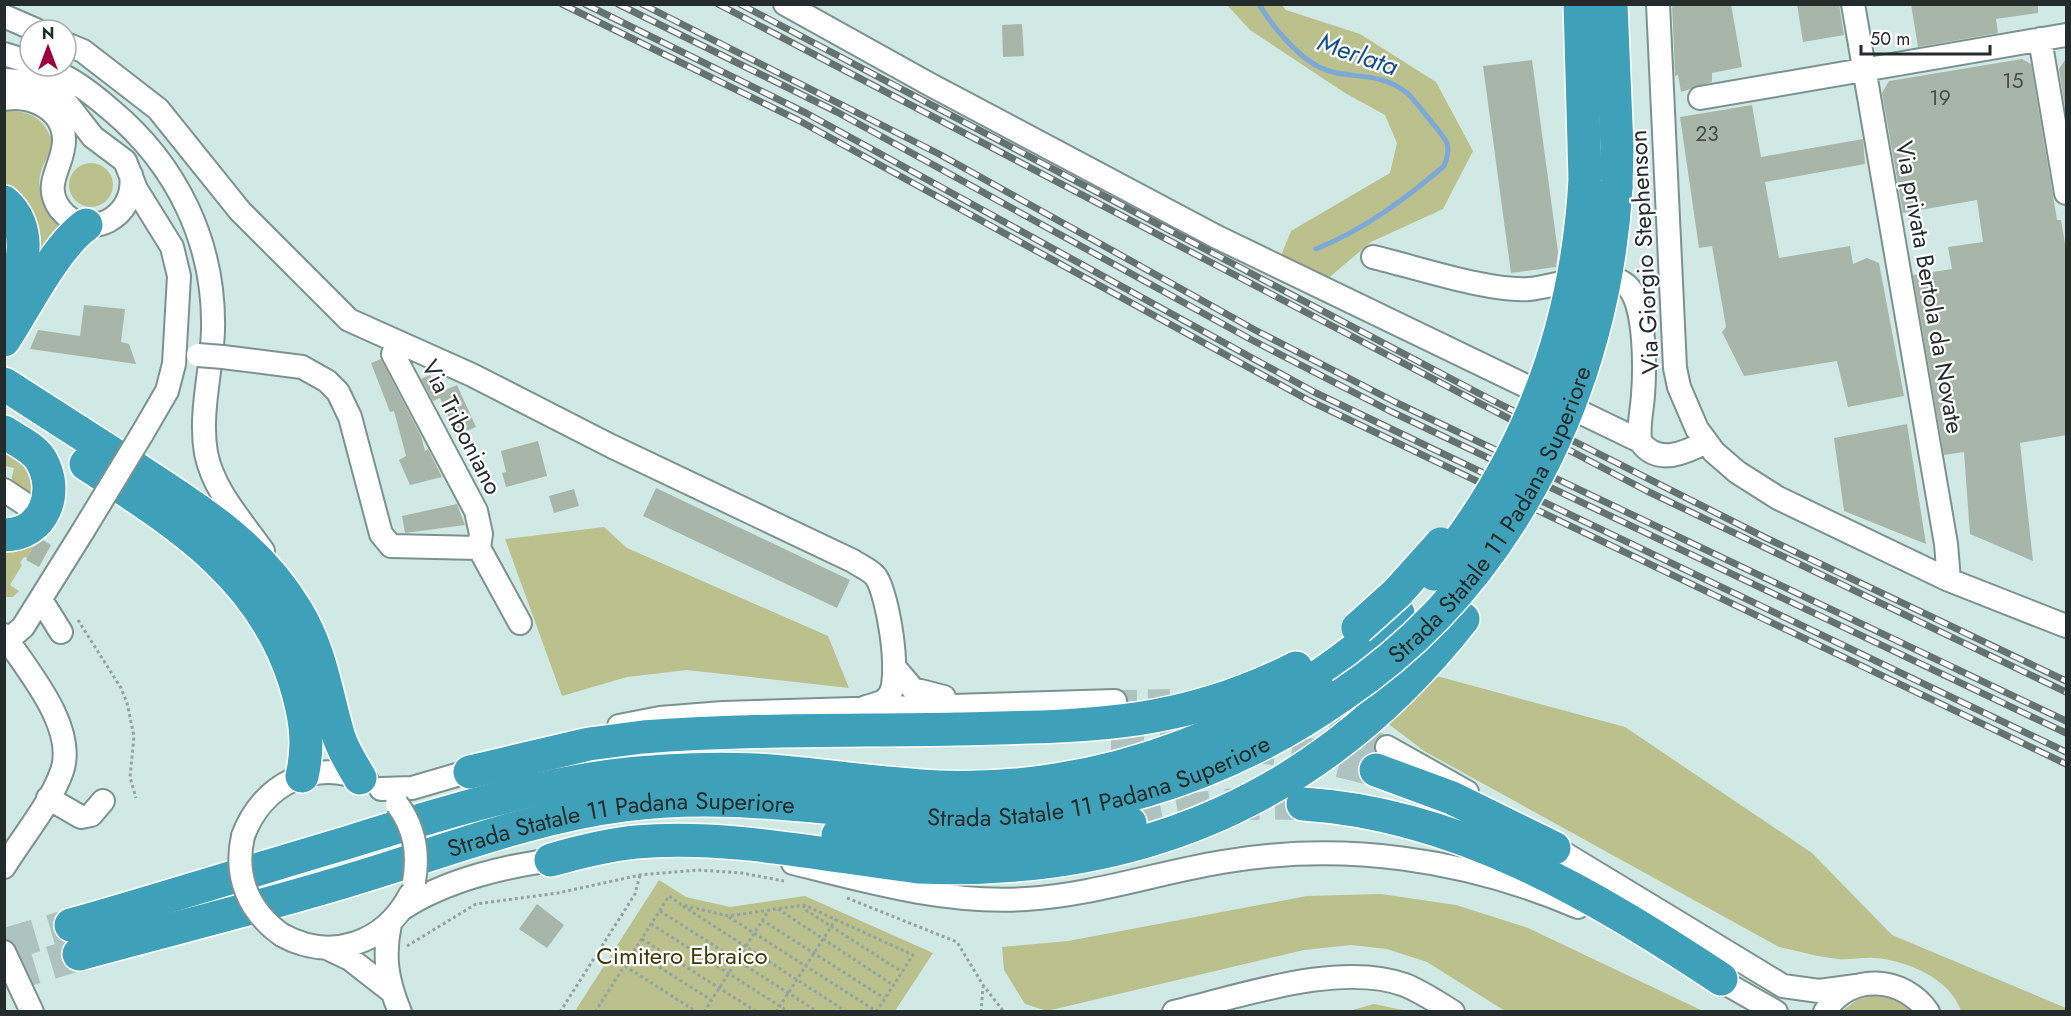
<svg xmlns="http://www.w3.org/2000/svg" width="2071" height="1016" viewBox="0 0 2071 1016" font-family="Jost,sans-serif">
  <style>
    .green { fill: #bbc18c }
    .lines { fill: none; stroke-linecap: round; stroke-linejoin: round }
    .stream { stroke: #7da8d8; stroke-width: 5 }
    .building { fill: #a7b6a8 }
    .minor-tunnel { stroke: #aec3c0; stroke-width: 22; stroke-dasharray: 22 11; stroke-linecap: butt }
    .highway-tunnel { stroke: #aec3c0; stroke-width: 33; stroke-dasharray: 33 16; stroke-linecap: butt }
    .minor-casing { stroke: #7c928e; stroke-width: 26 }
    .highway-casing { stroke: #fff; stroke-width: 36 }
    .path { stroke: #92a4a1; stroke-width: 3; stroke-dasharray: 3 3; stroke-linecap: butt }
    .minor { stroke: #fff; stroke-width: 22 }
    .highway { stroke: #3fa1b9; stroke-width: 33 }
    .rail-casing { stroke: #647270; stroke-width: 7 }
    .rail { stroke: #fff; stroke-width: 4.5; stroke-dasharray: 14; stroke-linecap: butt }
    .minor-bridge-casing { stroke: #7c928e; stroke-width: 26; stroke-linecap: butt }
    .highway-bridge-casing { stroke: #fff; stroke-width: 36; stroke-linecap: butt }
    .minor-bridge { stroke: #fff; stroke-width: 22 }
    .highway-bridge { stroke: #3fa1b9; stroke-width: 33 }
    .labels { text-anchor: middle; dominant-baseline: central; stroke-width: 4.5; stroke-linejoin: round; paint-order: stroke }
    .number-label { font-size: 21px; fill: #444e4a }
    .street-label { font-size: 24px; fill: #232c2a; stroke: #fff }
    .park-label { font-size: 24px; fill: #393d0b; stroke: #fff }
    .water-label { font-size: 26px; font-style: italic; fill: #12508b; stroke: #fff }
  </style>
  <rect width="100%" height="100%" fill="#d1e9e5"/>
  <path class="green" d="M1227,5H1282L1286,10L1360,34L1436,82L1473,151L1443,209L1371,242L1325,281L1280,258L1291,231L1390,173L1397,143L1385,115L1345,93L1250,30Z
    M5,111C26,110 42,116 50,136L54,137C54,147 48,155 44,164C30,191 50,214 67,233L19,287L5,193Z
    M69 185a22 22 0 1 1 44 0a22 22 0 1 1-44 0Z
    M4,447L22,449L40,501L10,486L14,468L5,466Z
    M604,527L627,548L828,636L849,688L687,670L627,677L562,696L505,539Z
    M43,536L42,540L38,538L27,558L24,557L20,563L22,565L10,585L19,591L13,597H6L5,544Z
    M1433,675L1625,727L1812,853L1892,935L2066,1008V1011H1961C1951,979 1906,960 1875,958C1863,957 1850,960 1838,959C1818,957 1798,951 1779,947L1424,751L1386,722Z
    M659,880L686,897L730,907L805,896L933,953L895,1011H575Z
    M1381,894L1456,905L1528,928L1703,1011H1505L1427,962L1387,949L1351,945L1304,950L1047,1011L1025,1004L1004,970L1002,947L1068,941L1307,896Z
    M1871,996C1888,997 1899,1000 1911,1011H1842L1857,1000Z
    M1374,1004L1407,1011H1349Z"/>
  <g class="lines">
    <path class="stream" d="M1259,4C1271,25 1297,56 1319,67C1339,77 1362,74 1382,80C1390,82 1401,88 1407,93C1411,96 1446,139 1447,143C1449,151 1447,159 1444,166C1404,200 1365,229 1316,249"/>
  </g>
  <path class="building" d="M1672,4H1731L1742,67L1712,73V82L1681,92L1678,75L1675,76Z
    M1797,4H1839L1844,35L1803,42Z
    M1911,4H2038V13L1996,19L1998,33L1918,47Z
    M1022,24L1024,56L1003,57L1002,25Z
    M2067,57V113H2066L2059,69Z
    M2022,59L2031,64L2057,220H2061L2067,256V435L2020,443L2033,561L1970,534L1964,452L1944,455L1913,275L1952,269L1948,247L1983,242L1977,200L1903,213L1882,93L1889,81Z
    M1532,60L1558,252L1556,267L1511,273L1483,66Z
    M1752,105L1761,157L1863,139L1865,164L1765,182L1779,258L1850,246L1853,264L1867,258L1879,263L1904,396L1848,407L1837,361L1744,376L1722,332L1726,327L1712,246L1699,248L1680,117Z
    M84,305L125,309L121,342L129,344L136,364L30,349L38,330L80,336Z
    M381,359L421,436L425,451L428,449L442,477L410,485L399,460L406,456L394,411L390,412L371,363Z
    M430,375L438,393L457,385L476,427L457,435L440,398L433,401L421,379Z
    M1907,424L1926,544L1844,511L1834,438Z
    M538,441L547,476L506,487L502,473L506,472L501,451Z
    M656,488L850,580L837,608L643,516Z
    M574,489L579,506L554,513L549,496Z
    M457,504L465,525L405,533L402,516Z
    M43,540L51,545L39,567L26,560L33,547Z
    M537,904L564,925L547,948L519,929Z"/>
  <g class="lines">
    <path class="minor-tunnel" d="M1115,701L1176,700
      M1298,716L1348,731L1387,747"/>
    <path class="highway-tunnel" d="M1111,744L1182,743
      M1243,745C1288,749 1332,758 1376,770
      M1130,823C1188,808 1243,800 1303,804
      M4,945L71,925
      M4,977L79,954"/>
    <g class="minor-casing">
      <path id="minor" d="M785,4L929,84L1217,237L1640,441
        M1658,4L1675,368L1679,387L1697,429L1714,452L1737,472L1778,498L1949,580L2066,626
        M1853,4L1946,544L1949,580
        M4,16L36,30
        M2040,39L2066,193
        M66,44L83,51L158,109L240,211L349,320L472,375L611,446L853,561C860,566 871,570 876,577C888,595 901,675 890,694C885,703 876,704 866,707
        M4,54L30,62
        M42,66C69,76 89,91 111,110C177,165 215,243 213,330C212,369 199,413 206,453C213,490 242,521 263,551
        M4,80L32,82L61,96L93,137L125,161L136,189L172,247L179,276L174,364L167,391L142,434
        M1700,98L2066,35
        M4,99C31,94 63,109 64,139C65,165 41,183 60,209C88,244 137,217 131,175
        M1373,257C1416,267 1489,292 1529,289C1558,287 1619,260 1634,296C1645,320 1645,369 1643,395C1642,411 1638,424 1640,441C1657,466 1685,453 1706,442
        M393,354L476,511L481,534L479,548L520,623
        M223,357L302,367L327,381L338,392L350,417L381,534L391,546L479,548
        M4,490L43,516
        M41,600L61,632
        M4,635C27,670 77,727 62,771C50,805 23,836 4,867
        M8,640L23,627L83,531
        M896,669L913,689L944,697
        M619,726L660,718L723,713L1115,701
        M1387,747L1467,792
        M381,789L412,788L484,767
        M48,798L81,817L91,815L103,801
        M243,836C262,784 315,757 367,781
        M1542,840L1783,986L1819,991L1856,986
        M793,863C869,882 946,904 1026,899C1093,895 1156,873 1222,862C1343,841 1466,859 1578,907
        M402,909C445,880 511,864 563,859
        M390,924C383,956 387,981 400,1012
        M282,935C331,962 384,944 410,895
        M329,949L350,959L391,991
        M4,952L32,1012
        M1709,974L1776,1012
        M1174,1012C1241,996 1340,961 1405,985C1422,992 1437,1002 1453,1012
        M1825,1012C1848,972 1904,976 1928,1012"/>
    </g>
    <g class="highway-casing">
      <g id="highway">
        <path d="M1580,4L1585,179"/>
        <path d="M1611,4L1617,148L1616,188"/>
        <path d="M4,202C31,225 28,269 4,292"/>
        <path d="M4,340C25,308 56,246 86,225"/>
        <path d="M4,384C46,411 88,438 130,465C193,506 257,544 296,610C321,651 325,689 338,734C342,749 352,764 360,778"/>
        <path d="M4,432C16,440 34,448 41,460C60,492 44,535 4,535"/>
        <path d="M86,464C176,523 261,574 295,682C305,715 310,742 302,776"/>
        <path d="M1376,770L1452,798L1554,848"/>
        <path d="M470,772L589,744L643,737C747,729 852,731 956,729C1084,726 1178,728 1296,668"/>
        <path d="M1303,804C1459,814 1594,895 1721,979"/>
        <path d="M838,835C937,847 1033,844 1130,823"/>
        <path d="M551,860C579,852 606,845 636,842C730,834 827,856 919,867C1143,876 1324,796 1463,619"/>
        <path d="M71,925C163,899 254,870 346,843C432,816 520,789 610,776C659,770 708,768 757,770C818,774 878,784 939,787C1108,793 1274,728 1398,613"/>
        <path id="s1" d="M79,954C170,929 262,907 353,879C443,852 531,817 625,805C727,791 826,810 927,816C1075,825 1222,780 1342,695"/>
      </g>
    </g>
    <path class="path" d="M78,620L121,688L127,703L134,736L130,777L136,798
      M847,898L957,942L983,985L1004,1012
      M804,905V909L902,972
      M683,906L847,1012
      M778,909L893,985
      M660,911L818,1012
      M729,917L876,1011
      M762,920L884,998
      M651,924L789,1012
      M642,939L757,1012
      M407,946L476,904L558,893L640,875L698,870L742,873L784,881
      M634,951L711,1000
      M625,966L697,1012
      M560,1012L635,894L640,875
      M595,1012L669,896L682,905L728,916L804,905L913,955L876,1012
      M704,1012L769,910
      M776,1012L836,919
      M981,1012L983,987"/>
    <use href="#minor" class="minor"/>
    <use href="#highway" class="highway"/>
    <g class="rail-casing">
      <path id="rail" d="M562,4L798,120L1310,401L2066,764
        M585,4L806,113L1314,392L2066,752
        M618,4L837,112L1250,339L1390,411L2066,733
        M642,4L939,154L1255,330L1395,402L2066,721
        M718,4L1647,491L2066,692
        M740,4L1482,395L1766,538L2066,681"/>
    </g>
    <use href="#rail" class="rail"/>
    <g class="minor-bridge-casing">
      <path id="minor-bridge" d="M198,355L223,357
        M83,531L142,434
        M397,804C415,828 419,853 414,882
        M243,836C234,876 248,911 282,935"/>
    </g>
    <g class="highway-bridge-casing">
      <g id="highway-bridge">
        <path d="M1434,574C1529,459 1577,328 1585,179"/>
        <path d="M1358,628L1397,593L1441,544"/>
        <path id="s2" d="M1342,695C1510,582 1604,388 1616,188"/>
      </g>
    </g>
    <use href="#minor-bridge" class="minor-bridge"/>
    <use href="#highway-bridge" class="highway-bridge"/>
  </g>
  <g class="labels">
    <g class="number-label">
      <text x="2013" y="81">15</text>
      <text x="1940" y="98">19</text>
      <text x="1707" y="134">23</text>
    </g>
    <g class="street-label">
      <text transform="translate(1644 252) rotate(-93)">Via Giorgio Stephenson</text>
      <text transform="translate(1930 287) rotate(80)">Via privata Bertola da Novate</text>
      <text transform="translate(462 427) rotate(63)">Via Triboniano</text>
      <text stroke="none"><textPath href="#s2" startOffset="238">Strada Statale 11 Padana Superiore</textPath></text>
      <text stroke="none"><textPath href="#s1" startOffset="1046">Strada Statale 11 Padana Superiore</textPath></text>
      <text stroke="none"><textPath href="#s1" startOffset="560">Strada Statale 11 Padana Superiore</textPath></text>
    </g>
    <g class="park-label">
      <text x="682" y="955">Cimitero Ebraico</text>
    </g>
    <g class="water-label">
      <text transform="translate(1358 54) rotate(19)">Merlata</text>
    </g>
  </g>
  <rect width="2071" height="1016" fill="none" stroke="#232c2a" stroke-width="12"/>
  <g transform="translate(48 48)"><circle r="28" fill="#ffffff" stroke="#a7abaa" stroke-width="1.5"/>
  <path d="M0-4.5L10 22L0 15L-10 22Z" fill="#a0023e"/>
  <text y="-9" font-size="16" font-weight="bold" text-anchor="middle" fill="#232c2a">N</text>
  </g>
  <path d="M1861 45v9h129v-9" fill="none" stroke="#232c2a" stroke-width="3"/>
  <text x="1870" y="45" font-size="18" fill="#232c2a" stroke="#ffffff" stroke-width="4.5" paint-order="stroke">50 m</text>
</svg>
